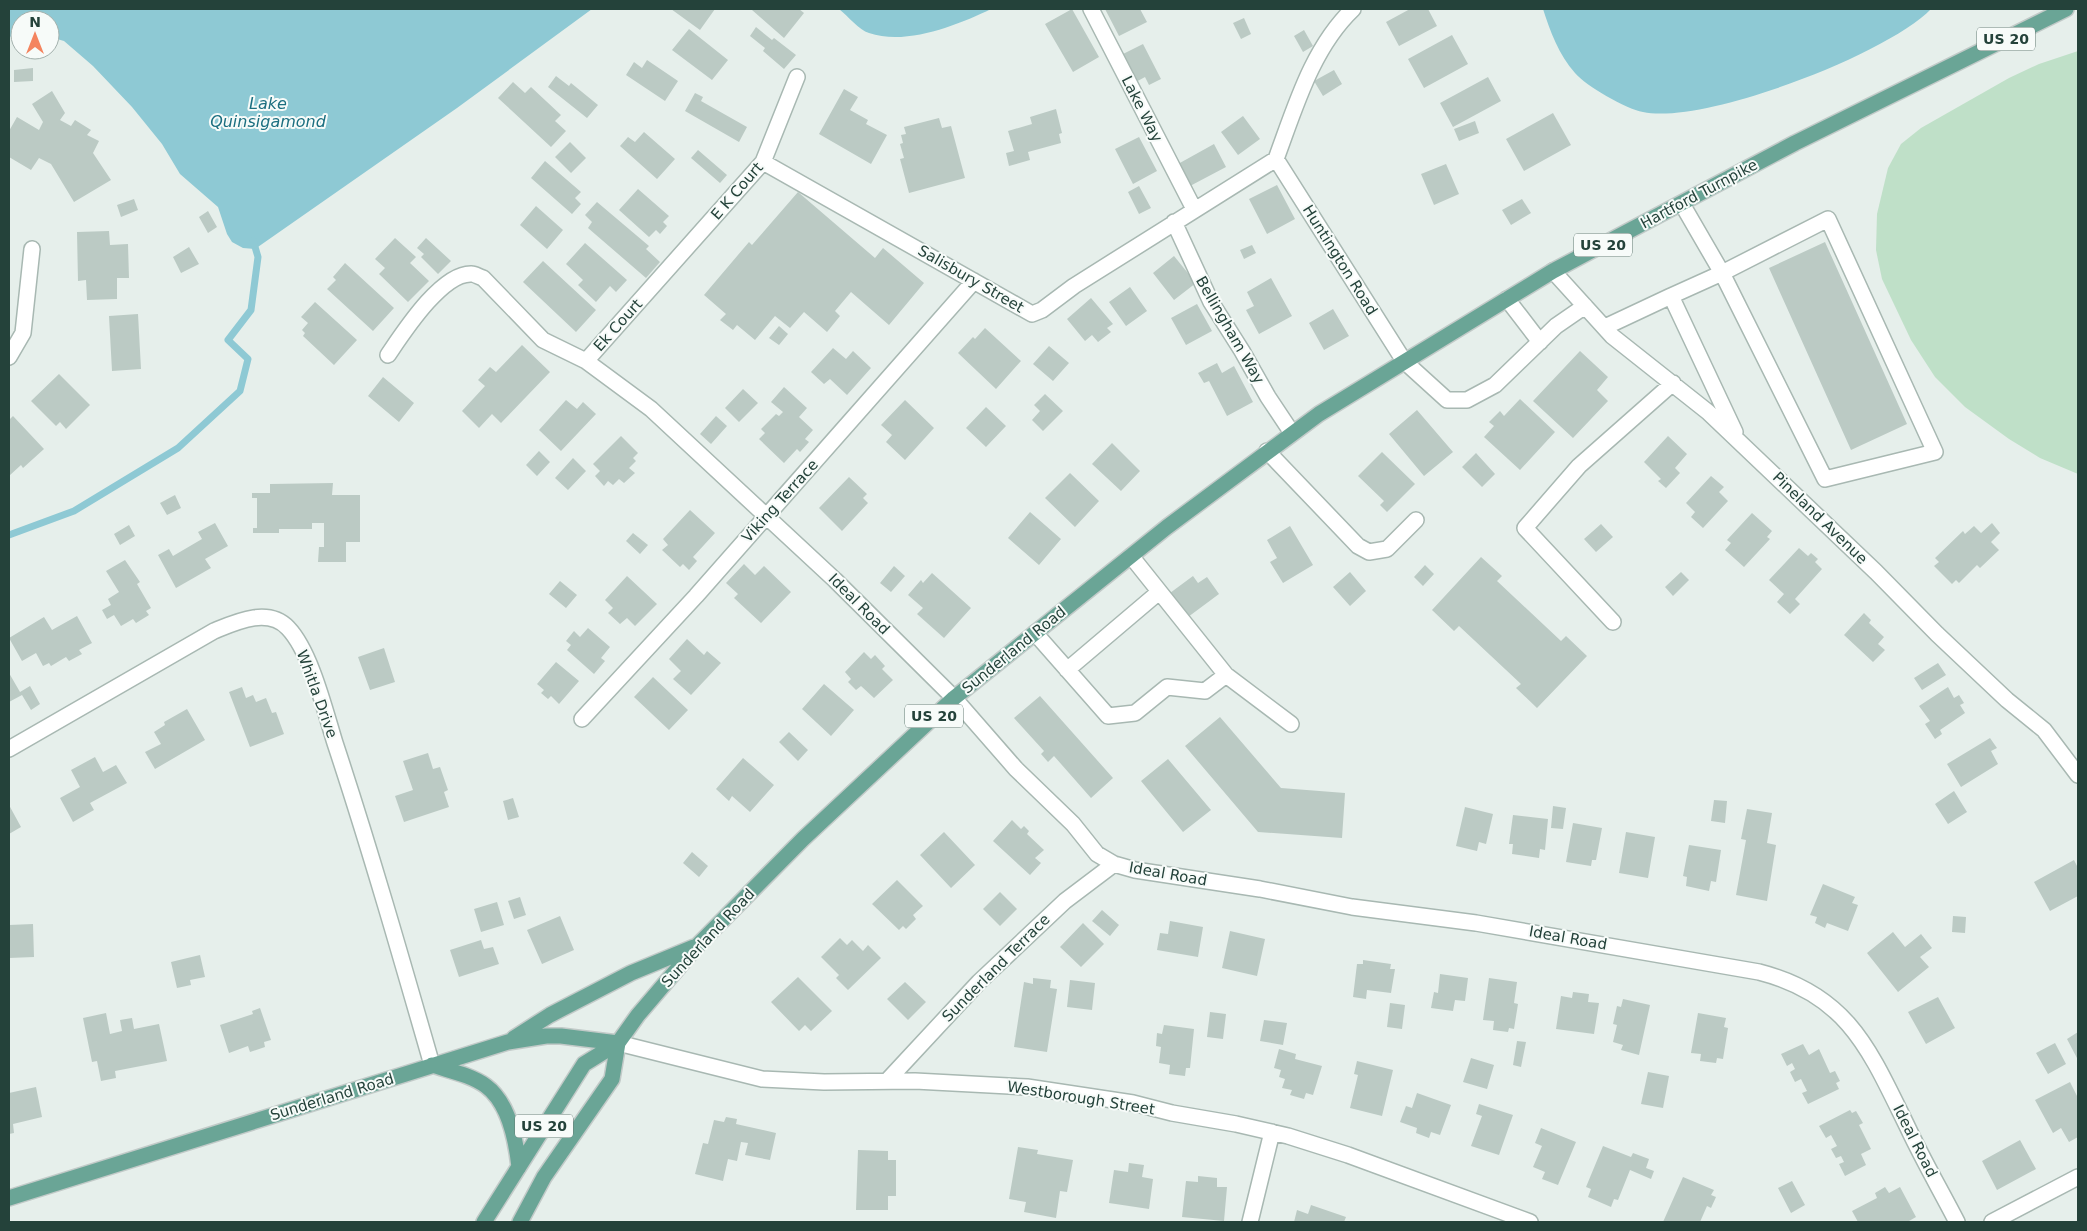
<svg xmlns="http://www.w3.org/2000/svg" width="2087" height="1231" viewBox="0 0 2087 1231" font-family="'DejaVu Sans',sans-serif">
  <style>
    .green { fill: #bfe0c8 }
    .water { fill: #8ec9d4 }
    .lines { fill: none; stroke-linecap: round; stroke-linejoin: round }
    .stream { stroke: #8ec9d4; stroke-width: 7 }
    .building { fill: #bbcac4 }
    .minor-casing { stroke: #a8b8b2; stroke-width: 18 }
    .major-casing { stroke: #c2cac8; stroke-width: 18 }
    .minor { stroke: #fff; stroke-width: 15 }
    .major { stroke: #6aa596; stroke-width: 15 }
    .labels { text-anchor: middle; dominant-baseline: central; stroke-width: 4; stroke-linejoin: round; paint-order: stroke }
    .shield { fill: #f7fbf9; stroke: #637a73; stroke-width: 1 }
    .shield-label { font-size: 14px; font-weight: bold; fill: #24423a }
    .street-label { font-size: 15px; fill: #24423a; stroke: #f7fbf9 }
    .water-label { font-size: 16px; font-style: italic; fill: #1c6f80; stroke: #f7fbf9 }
  </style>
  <rect width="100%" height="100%" fill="#e6efeb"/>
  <path class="green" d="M2078,51V474L2040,458L2009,439L1965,407L1935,377L1911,340L1882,279L1876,250L1877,214L1888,168L1901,144L1921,128L2009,78L2039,64Z"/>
  <path class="water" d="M9,9H592L457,108L255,249L243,248L232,242L227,234L218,207L180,174L162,144L132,107L93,66L64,41L50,37V20H20V34L9,37Z
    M839,9H991C958,25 906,46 869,33C859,30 848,16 839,9Z
    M1543,9H1931C1888,54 1704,125 1643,112C1626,109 1586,86 1575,73C1559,55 1550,31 1543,9Z"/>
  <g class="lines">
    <path class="stream" d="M9,535L74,511L178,448L240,391L248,359L228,340L251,310L258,257L253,240"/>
  </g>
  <path class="building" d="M671,9H715L700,30Z
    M753,9H799L804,13L784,38L752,10Z
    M1072,9L1099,57L1073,72L1045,24Z
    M1105,9H1140L1147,22L1119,36Z
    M1410,9H1428L1437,26L1399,46L1386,22Z
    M1244,18L1251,34L1241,39L1233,23Z
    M756,27L772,40L774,38L796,55L784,69L763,51L765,48L750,36Z
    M689,29L728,60L712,80L672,50Z
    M1304,30L1313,46L1303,52L1294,36Z
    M1452,35L1468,64L1424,88L1408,59Z
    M1143,44L1161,79L1149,85L1145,77L1134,83L1121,55Z
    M647,60L678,81L665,101L626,75L634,62L642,68Z
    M33,68V81L14,82V70Z
    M1334,70L1342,84L1323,96L1314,81Z
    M556,76L569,86L571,83L598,105L587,118L548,87Z
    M1488,77L1501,101L1453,127L1440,103Z
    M513,82L525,93L531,87L561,115L555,121L566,131L551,147L498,98Z
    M844,89L858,97L850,110L868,120L866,124L887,135L871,164L819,134Z
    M52,91L65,113L60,120L71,126L75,120L91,130L87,135L99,141L93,153L111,180L74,202L51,164L39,158L31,170L9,157V131L17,117L39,130L43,122L32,104Z
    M695,93L703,97L701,101L747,127L739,142L685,111Z
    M1056,109L1062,133L1059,134L1061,143L1028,152L1030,160L1009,166L1006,153L1014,151L1008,131L1032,124L1030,117Z
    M1553,113L1571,145L1524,171L1506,139Z
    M1243,116L1260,139L1238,155L1221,132Z
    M939,118L942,128L951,126L965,178L909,193L900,159L904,158L900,144L903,143L901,135L906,134L904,127Z
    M1475,121L1479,133L1459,141L1454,129Z
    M644,132L675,159L657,179L620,146L628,137L635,142Z
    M1139,137L1157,171L1133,184L1115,149Z
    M570,142L586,158L571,173L555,157Z
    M1214,144L1226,167L1190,186L1178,164Z
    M698,150L727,175L720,183L691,158Z
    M545,161L581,192L575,198L581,204L572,214L531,178Z
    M1446,164L1459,194L1434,205L1421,174Z
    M1277,185L1295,219L1267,234L1249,199Z
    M1139,186L1151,208L1139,214L1128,192Z
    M638,189L669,216L663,222L667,226L660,234L656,230L649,237L619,210Z
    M798,192L875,258L883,248L924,283L889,325L851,292L835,311L840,316L827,332L804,312L790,328L775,316L755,340L737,325L733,330L720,320L726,314L704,295L749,242L752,245Z
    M134,199L138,210L121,217L117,205Z
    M1522,199L1531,213L1511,225L1502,210Z
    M597,202L649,246L646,249L660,262L646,278L588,228L592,222L585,215Z
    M536,206L563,230L547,249L520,225Z
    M208,211L217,227L208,233L199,217Z
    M109,231L110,245L128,244L129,278H117V299L87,300L86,280L78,281L77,232Z
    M395,238L416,257L410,263L429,281L408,302L379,274L385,268L375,259Z
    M426,238L451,261L438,274L421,257L424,254L417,248Z
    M1825,242L1907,424L1851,450L1769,268Z
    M585,243L627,280L616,292L610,286L596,302L578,285L583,280L566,264Z
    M1252,245L1256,253L1244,259L1240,250Z
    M189,247L199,264L181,273L173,257Z
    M1174,256L1196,283L1174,300L1153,273Z
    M543,261L596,310L576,332L523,282Z
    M345,263L394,308L373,331L327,289L336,280L333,277Z
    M1271,278L1292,316L1259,334L1246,310L1254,306L1247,292Z
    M1130,287L1147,311L1126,326L1109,302Z
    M1091,298L1113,324L1107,328L1111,332L1098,342L1092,335L1085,341L1067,319Z
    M315,302L357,340L334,365L303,336L305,333L302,330L308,323L301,317Z
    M1197,304L1212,331L1186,345L1171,318Z
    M1333,309L1349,336L1324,350L1309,323Z
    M138,314L141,369L112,371L109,316Z
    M779,326L788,334L779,345L769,338Z
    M985,328L1021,361L996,389L958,353L973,337L975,339Z
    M522,345L550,372L501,423L492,414L479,428L462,411L485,386L478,380L490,367L496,372Z
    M1049,346L1069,363L1053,381L1033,364Z
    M833,348L846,359L853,351L871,368L847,395L830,379L824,384L811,372Z
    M1580,351L1608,377L1597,390L1608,401L1573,438L1533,401Z
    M1217,363L1222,373L1234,366L1253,402L1227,416L1209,381L1204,383L1198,373Z
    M59,374L90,405L66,429L60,422L56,426L31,401Z
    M383,377L414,403L399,422L368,396Z
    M784,387L807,408L799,417L813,430L805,439L809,442L800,452L797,449L784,463L759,439L765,433L761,429L776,414L779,416L783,412L771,402Z
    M743,389L758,403L739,422L725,408Z
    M1045,394L1063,411L1043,431L1032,420L1040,411L1034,405Z
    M1520,399L1555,432L1520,470L1484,437L1494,426L1489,422L1500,411L1504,416Z
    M566,400L577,409L583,402L596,414L561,451L539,430Z
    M905,400L934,428L905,460L886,442L892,435L881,425Z
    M986,407L1006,426L986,447L966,428Z
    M1417,410L1453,452L1424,476L1389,434Z
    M13,416L44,449L23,468L21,465L9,476V420Z
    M716,416L727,426L711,444L700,434Z
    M621,436L638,453L633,458L636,461L629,468L635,473L624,483L619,479L613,485L608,481L604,486L595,476L600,471L593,464Z
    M1668,436L1687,454L1675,468L1680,473L1666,488L1658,481L1661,479L1644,462Z
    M1112,443L1140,471L1121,491L1092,464Z
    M539,451L550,462L537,476L526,465Z
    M1382,452L1415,484L1387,512L1380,505L1384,501L1358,476Z
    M1476,453L1495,474L1482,487L1462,467Z
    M573,458L586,471L568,490L555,478Z
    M1070,473L1099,501L1075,527L1045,498Z
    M1711,476L1724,487L1719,492L1728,501L1703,528L1691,517L1695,512L1686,503Z
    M849,477L867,494L863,498L868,503L842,531L819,508Z
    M333,483L332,495H360V542H346V562H318L319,547H324V523H312V529H279V533H253V528H257V498H252V493H270V484Z
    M175,495L181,508L167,515L160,503Z
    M690,510L715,533L693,557L697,561L689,570L683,564L680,567L662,550L668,545L663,539Z
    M1030,512L1061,539L1039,565L1008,538Z
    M1752,513L1772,531L1767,537L1770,539L1744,567L1725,550L1731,543L1727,540Z
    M215,523L228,546L205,559L211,568L176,588L158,555L169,549L173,556L202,539L198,532Z
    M1992,523L2000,533L1991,542L1999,550L1980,568L1977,565L1959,583L1956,580L1952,584L1934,566L1939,562L1935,558L1963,531L1965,534L1974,526L1981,533Z
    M1601,524L1613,537L1596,552L1584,539Z
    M129,525L135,536L120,545L114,534Z
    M1290,526L1313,565L1283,583L1270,562L1277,558L1267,540Z
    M633,533L648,545L640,554L626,541Z
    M1799,548L1808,556L1811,553L1818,559L1815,562L1822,569L1795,599L1800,604L1790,614L1777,602L1784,594L1769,580Z
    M1481,557L1502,576L1497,581L1561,641L1566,636L1587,656L1537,708L1516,688L1521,684L1459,626L1454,631L1432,610Z
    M125,560L140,582L137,584L151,608L146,611L149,615L136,623L133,619L121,626L114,615L107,619L102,610L111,605L108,599L119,592L106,571Z
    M744,564L755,575L764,566L791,592L761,623L734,598L738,594L726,583Z
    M1425,565L1434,574L1423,586L1414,577Z
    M894,566L905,576L891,592L880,583Z
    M1350,572L1366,591L1350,606L1333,587Z
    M1681,572L1689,580L1673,596L1665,587Z
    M932,573L971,608L944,638L917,614L923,608L908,595L921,580L923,583Z
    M627,576L657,604L635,626L627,618L620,624L608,613L613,608L605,600Z
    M1193,576L1198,583L1207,577L1219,594L1184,620L1170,593Z
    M560,581L577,595L566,608L549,594Z
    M1864,613L1871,620L1869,623L1884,637L1878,644L1885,650L1873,662L1844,635Z
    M77,616L92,643L79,650L82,654L69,661L66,657L51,666L49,663L43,666L36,653L22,661L9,638L44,617L52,630Z
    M588,628L610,647L601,658L605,661L594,674L567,650L571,645L566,641L574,631L580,637Z
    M687,639L704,655L707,651L721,663L691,695L673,679L681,671L669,659Z
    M384,648L395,682L370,690L358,657Z
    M864,652L871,659L875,655L885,666L882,669L893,680L874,698L861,686L856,690L848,682L851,679L845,672Z
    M556,662L579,681L559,704L551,696L548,699L541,693L544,690L537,684Z
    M1938,663L1946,675L1922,690L1914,678Z
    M9,673L20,692L30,686L40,704L31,710L22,695L9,702Z
    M653,677L688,710L669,730L634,697Z
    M824,684L854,710L831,736L802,709Z
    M242,687L246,698L253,695L256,702L266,698L272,713L276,712L284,734L250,747L229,692Z
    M1948,687L1954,698L1959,695L1964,703L1960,705L1965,713L1940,730L1942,734L1935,739L1925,724L1930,721L1919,706Z
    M1040,696L1113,778L1091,798L1054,756L1048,762L1041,754L1044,751L1014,718Z
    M187,709L205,740L155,769L145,752L161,744L154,732L165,725L164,722Z
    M1220,717L1281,788L1345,793L1342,838L1258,832L1185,746Z
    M789,732L808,750L798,761L779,742Z
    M1990,738L1997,748L1991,751L1998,764L1961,787L1947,764Z
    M428,753L433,769L440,767L448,790L444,792L449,807L404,822L395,796L413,790L403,761Z
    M95,757L103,772L116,765L127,783L90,803L94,810L73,822L60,798L80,787L71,770Z
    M743,758L774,785L750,812L732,796L729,801L716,789Z
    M1168,759L1211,810L1183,832L1141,781Z
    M1954,791L1967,812L1948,824L1935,804Z
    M513,798L519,817L508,820L503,801Z
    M1714,800L1727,801L1725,823L1711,821Z
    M9,805L21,827L9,834Z
    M1553,806L1566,808L1563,829L1551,828Z
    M1465,807L1493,814L1486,844L1479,842L1477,851L1456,846Z
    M1747,809L1772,813L1767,843L1776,845L1767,901L1736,895L1746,840L1741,839Z
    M1513,815L1548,819L1545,850L1540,849L1539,858L1512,854L1513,844H1509Z
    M1012,820L1021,829L1024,826L1029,831L1027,834L1044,850L1035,858L1041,863L1030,875L993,841Z
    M1573,823L1602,828L1596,860H1592L1591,866L1566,862Z
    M944,832L975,865L951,888L920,855Z
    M1626,832L1655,837L1648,878L1619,873Z
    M1689,845L1721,850L1716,882L1711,881L1709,891L1686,886L1687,877L1683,876Z
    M692,852L708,866L699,877L683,863Z
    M2074,860L2078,868V896L2050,911L2034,882Z
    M897,880L923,906L913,915L916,919L906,929L903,926L899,930L872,904Z
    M1823,884L1855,897L1852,903L1858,905L1848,931L1827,923L1825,928L1815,923L1817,917L1810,915Z
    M1000,892L1017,909L1000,926L983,909Z
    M520,897L526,915L514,919L508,901Z
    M497,902L504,925L481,932L474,909Z
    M1102,910L1119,925L1110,936L1092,921Z
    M560,916L574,950L542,964L527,930Z
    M1953,916L1966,917L1965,933L1952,932Z
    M1170,921L1203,927L1198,957L1157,950L1160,933L1168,934Z
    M1083,923L1104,944L1081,967L1060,947Z
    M33,924L34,957L9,958V925Z
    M1230,931L1265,939L1257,976L1222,968Z
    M1893,932L1905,947L1921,934L1932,948L1920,957L1929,967L1898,992L1867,953Z
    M840,938L847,945L852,940L863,951L868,945L881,958L848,990L836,978L839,975L821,957Z
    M481,940L484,949L493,947L499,964L459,977L450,950Z
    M200,955L205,977L190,980L191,985L177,988L171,962Z
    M1363,960L1391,964L1390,969H1395L1391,993L1367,990L1366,999L1353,997L1357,964H1363Z
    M1440,974L1468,978L1465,1001L1455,1000L1453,1011L1431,1008L1434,992L1438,993Z
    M798,977L832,1011L811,1031L805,1025L799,1031L771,1002Z
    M1033,978L1051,980L1050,988L1057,989L1047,1052L1014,1047L1024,982L1033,984Z
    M1489,978L1517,982L1514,1003L1518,1004L1514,1029L1509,1028L1508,1032L1493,1030L1494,1021L1483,1020Z
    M1070,980L1095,983L1092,1010L1067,1007Z
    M905,982L926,1002L908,1020L887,999Z
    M1573,992L1589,994L1588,1002L1599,1003L1594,1034L1556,1029L1561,996L1572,998Z
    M1938,997L1955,1028L1926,1044L1908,1012Z
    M1623,999L1650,1005L1639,1055L1621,1050L1623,1045L1613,1042L1617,1025L1613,1024L1617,1006L1621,1007Z
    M1390,1003L1405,1005L1402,1029L1387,1027Z
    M260,1008L271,1040L264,1042L265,1047L250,1052L248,1046L229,1053L220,1025L253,1014L252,1011Z
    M1210,1012L1226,1014L1223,1039L1207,1037Z
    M106,1013L110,1034L122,1031L120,1020L132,1018L134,1029L159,1024L167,1061L115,1071L116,1078L101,1081L97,1061L92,1062L83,1018Z
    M1698,1013L1726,1018L1724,1027L1728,1028L1723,1059L1717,1058L1716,1063L1700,1061L1701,1054L1691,1053Z
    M1264,1020L1287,1023L1283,1045L1260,1041Z
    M1164,1025L1194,1029L1190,1068H1186L1185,1076L1169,1074L1170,1065L1159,1063L1161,1047L1156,1046L1157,1033L1162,1034Z
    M2078,1032V1060L2067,1039Z
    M1517,1041L1526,1042L1521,1067L1513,1065Z
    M2055,1043L2066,1064L2048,1074L2036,1053Z
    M1803,1044L1809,1055L1819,1049L1830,1073L1835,1071L1840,1081L1836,1083L1839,1089L1808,1104L1802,1093L1807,1091L1801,1079L1795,1082L1790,1072L1795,1069L1792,1063L1787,1066L1781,1054Z
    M1279,1049L1296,1054L1295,1059L1322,1066L1313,1095L1306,1093L1304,1099L1290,1095L1292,1090L1282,1088L1285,1079L1279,1077L1281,1070L1274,1068Z
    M1471,1058L1494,1065L1487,1089L1463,1082Z
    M1357,1061L1393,1070L1382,1116L1350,1108L1358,1075L1354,1074Z
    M1648,1072L1669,1076L1663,1108L1641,1104Z
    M2070,1082L2078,1098V1137L2069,1142L2061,1128L2053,1133L2035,1100Z
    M36,1087L42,1117L13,1124L14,1133L9,1134V1093Z
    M1417,1093L1451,1105L1440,1135L1431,1132L1429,1138L1416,1133L1417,1128L1400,1122L1406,1106L1412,1108Z
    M1479,1104L1513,1115L1499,1155L1471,1146L1482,1116L1476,1114Z
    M1850,1110L1852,1113L1856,1111L1863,1123L1859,1125L1871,1149L1861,1154L1866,1165L1845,1176L1839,1164L1844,1162L1841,1156L1836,1158L1831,1149L1837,1146L1831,1135L1826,1138L1819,1126Z
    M726,1117L737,1119L736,1124L776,1133L770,1160L745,1155L748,1143L741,1142L737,1161L728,1159L723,1181L695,1174L703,1143L708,1144L714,1120L724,1122Z
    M1541,1128L1576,1142L1558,1185L1542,1179L1545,1172L1533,1167L1542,1146L1535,1143Z
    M2020,1140L2036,1169L1997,1190L1982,1161Z
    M1603,1146L1631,1157L1633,1153L1649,1159L1646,1168L1654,1171L1651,1179L1630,1170L1618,1200L1614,1199L1611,1207L1588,1197L1591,1189L1586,1187Z
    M1018,1147L1038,1150L1037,1154L1073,1160L1067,1192L1060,1191L1056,1218L1024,1212L1026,1202L1009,1199Z
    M858,1150L888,1151V1160H896V1196H888V1210H856Z
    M1129,1163L1144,1165L1142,1177L1153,1179L1149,1209L1109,1203L1114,1170L1128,1172Z
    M1198,1176L1217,1178V1187H1227L1224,1221L1182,1217L1186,1181L1198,1182Z
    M1683,1177L1714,1190L1711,1195L1716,1197L1711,1208L1707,1206L1700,1222H1663Z
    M1792,1181L1805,1205L1791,1213L1778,1188Z
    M1885,1187L1889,1193L1900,1187L1916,1217L1909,1221L1910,1222H1858L1852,1211L1877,1198L1875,1193Z
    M1311,1205L1346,1217L1344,1222H1294L1297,1210L1308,1214Z"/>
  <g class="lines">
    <g class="minor-casing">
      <path id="minor" d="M1091,9L1194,209
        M1276,159L1404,361L1447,400H1467L1495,385L1556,326L1585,306
        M1276,159C1295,108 1312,48 1353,9
        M763,162L1032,314L1042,310L1074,286L1276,159
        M1828,219L1935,452L1825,479L1722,273Z
        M1174,222L1211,302L1242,351L1268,397L1292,433
        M1553,271L1612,336L1708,412L1876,572L1937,634L2007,700L2044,730L2078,775
        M1671,296L1722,273L1682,204
        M1507,299L1540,342
        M1605,327L1671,296L1735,432
        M388,355C403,333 442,272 472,274C475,274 479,277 483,278L543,340L586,361L651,409L835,580L954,698L1016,769L1073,824L1097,854L1114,864L1135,870L1260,889L1352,907L1476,923L1759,972C1849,995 1870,1051 1908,1128C1923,1160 1941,1191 1957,1222
        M9,357L23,333L32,249
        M586,361L763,162L797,77
        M1267,451L1358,546L1369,552L1387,549L1416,520
        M1613,622L1525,528L1579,466L1673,383
        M1035,633L1108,716L1135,713L1167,687L1205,691L1226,675L1131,556
        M1067,670L1159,592
        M1226,675L1291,724
        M582,719L696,596L974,281
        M9,749L214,631C236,622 268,607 288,628C311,652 325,711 335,743C370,849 401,957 432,1065
        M618,1043L762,1079L824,1082L915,1081L1027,1087L1133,1103L1172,1113L1236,1124L1288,1136L1348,1155L1530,1222
        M887,1081L979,982L1065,901L1114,864
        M1250,1222L1272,1132
        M1992,1222L2078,1177"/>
    </g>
    <g class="major-casing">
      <path id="major" d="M514,1038L550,1015L631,973L694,947
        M432,1065C450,1071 471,1075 486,1086C509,1103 516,1140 519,1167
        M9,1198L508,1042L546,1036H561L618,1043
        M484,1222L584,1064L618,1043L638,1015L696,947L803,839L954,698L1167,527L1319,414L1553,271L1795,143L2066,9
        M520,1222L544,1177L612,1079L618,1043"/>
    </g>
    <use href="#minor" class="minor"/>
    <use href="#major" class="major"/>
  </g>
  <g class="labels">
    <g class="shield">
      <rect x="1977" y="27.5" width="58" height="23" rx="4"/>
      <rect x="1574" y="233.5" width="58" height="23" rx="4"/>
      <rect x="905" y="704.5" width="58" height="23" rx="4"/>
      <rect x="515" y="1114.5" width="58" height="23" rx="4"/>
    </g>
    <g class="shield-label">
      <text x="2006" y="39">US 20</text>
      <text x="1603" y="245">US 20</text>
      <text x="934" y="716">US 20</text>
      <text x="544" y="1126">US 20</text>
    </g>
    <g class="street-label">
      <text transform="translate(1142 109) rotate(63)">Lake Way</text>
      <text transform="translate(737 191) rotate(-49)">E K Court</text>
      <text transform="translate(1699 194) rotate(-28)">Hartford Turnpike</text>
      <text transform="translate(1340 260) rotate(58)">Huntington Road</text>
      <text transform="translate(971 279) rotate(30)">Salisbury Street</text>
      <text transform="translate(618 325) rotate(-48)">Ek Court</text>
      <text transform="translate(1230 330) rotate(60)">Bellingham Way</text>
      <text transform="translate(780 501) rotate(-48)">Viking Terrace</text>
      <text transform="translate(1820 518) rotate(44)">Pineland Avenue</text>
      <text transform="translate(859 604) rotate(45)">Ideal Road</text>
      <text transform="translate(1014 650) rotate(-39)">Sunderland Road</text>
      <text transform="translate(317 694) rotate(70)">Whitla Drive</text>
      <text transform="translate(1168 874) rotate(10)">Ideal Road</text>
      <text transform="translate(708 938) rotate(-47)">Sunderland Road</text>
      <text transform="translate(1568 938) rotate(10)">Ideal Road</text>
      <text transform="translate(996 968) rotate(-45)">Sunderland Terrace</text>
      <text transform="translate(332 1097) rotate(-17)">Sunderland Road</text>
      <text transform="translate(1081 1098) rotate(9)">Westborough Street</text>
      <text transform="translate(1915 1141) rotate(63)">Ideal Road</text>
    </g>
    <g class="water-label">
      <text x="268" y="103">Lake<tspan x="268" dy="18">Quinsigamond</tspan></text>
    </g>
  </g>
  <rect width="2087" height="1231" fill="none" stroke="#24423a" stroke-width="20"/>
  <g transform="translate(35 35)"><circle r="24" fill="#f7fbf9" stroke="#a3b1ad"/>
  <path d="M0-4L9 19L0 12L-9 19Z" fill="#f4845f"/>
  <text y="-8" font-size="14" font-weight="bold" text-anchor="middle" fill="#24423a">N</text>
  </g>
</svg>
